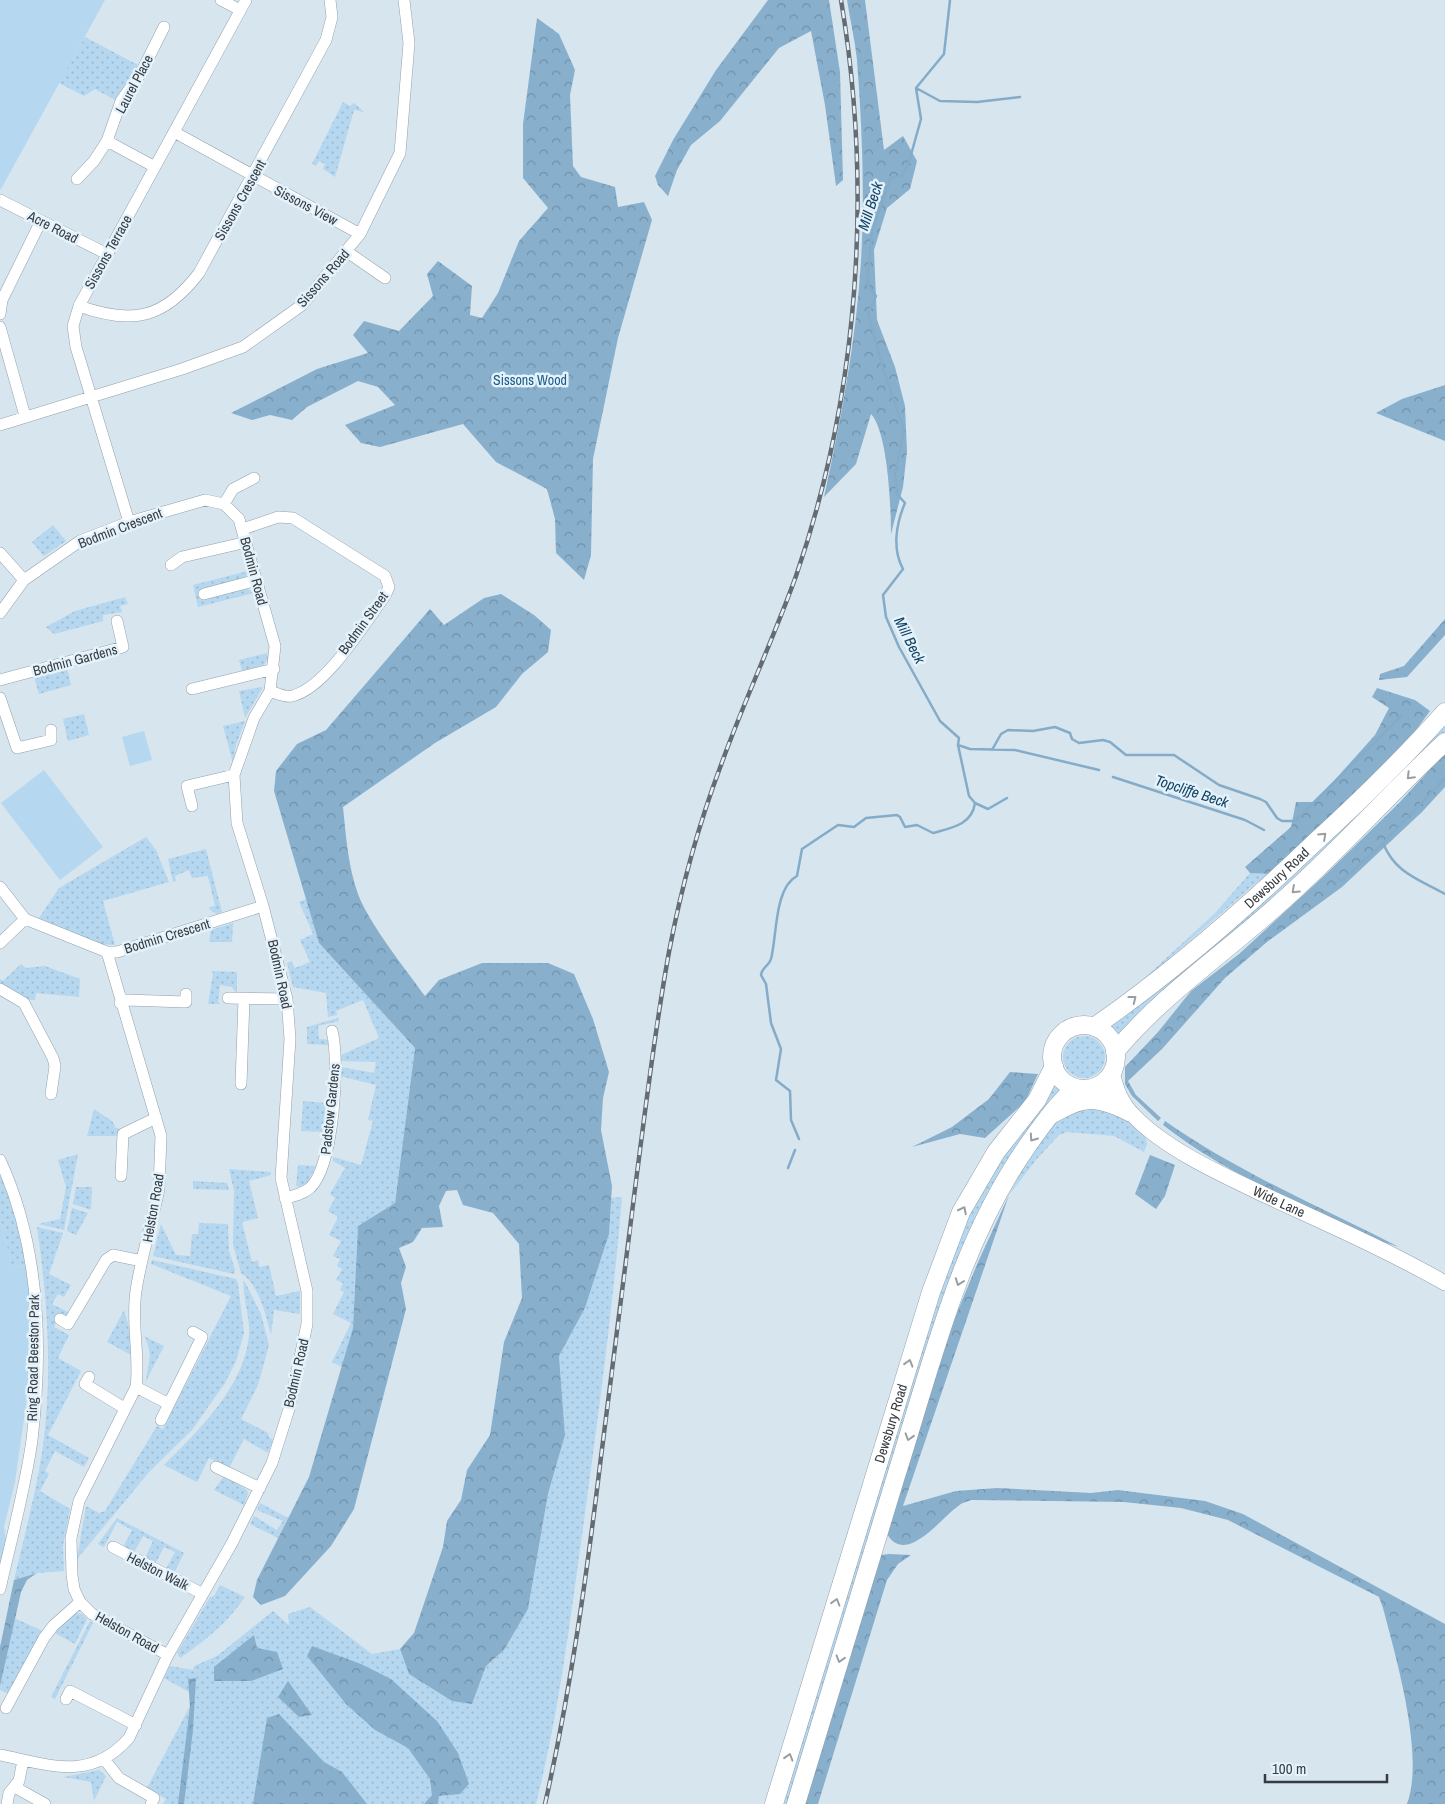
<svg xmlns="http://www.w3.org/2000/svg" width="1445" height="1804" viewBox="0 0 1445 1804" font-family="'Archivo Narrow',sans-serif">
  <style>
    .grass { fill: url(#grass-dots) }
    .forest { fill: url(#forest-crowns) }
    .park { fill: #b5d7ef }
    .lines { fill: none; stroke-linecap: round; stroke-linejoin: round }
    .stream { stroke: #84acc8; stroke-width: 2.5 }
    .minor-casing { stroke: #93a0aa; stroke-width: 12 }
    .major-casing { stroke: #93a0aa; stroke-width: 16 }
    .highway-casing { stroke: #93a0aa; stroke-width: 19 }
    .minor { stroke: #fff; stroke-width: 11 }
    .major { stroke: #fff; stroke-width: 15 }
    .highway { stroke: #fff; stroke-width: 18 }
    .rail-casing { stroke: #646c72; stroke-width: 4.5 }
    .rail { stroke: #e4f2fc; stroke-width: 2.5; stroke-dasharray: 8; stroke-linecap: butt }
    .oneway { stroke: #9b9ea0 }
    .labels { text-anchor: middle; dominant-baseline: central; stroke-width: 5; stroke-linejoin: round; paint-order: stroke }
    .street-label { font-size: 14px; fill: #373c40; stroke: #e4f2fc }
    .park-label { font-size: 14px; fill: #1b5c83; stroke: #e4f2fc }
    .water-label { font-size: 15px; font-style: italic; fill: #134462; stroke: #e4f2fc }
  </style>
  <defs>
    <pattern id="grass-dots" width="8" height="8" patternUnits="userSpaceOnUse" patternTransform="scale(1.25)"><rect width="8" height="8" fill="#b5d7ef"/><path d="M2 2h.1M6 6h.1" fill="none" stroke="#9cb9ce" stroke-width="1.8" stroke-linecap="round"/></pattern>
    <pattern id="forest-crowns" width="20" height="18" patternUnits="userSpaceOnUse" patternTransform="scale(1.25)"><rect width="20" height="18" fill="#88b0cd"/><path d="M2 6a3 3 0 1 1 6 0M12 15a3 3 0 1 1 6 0" fill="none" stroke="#7090a8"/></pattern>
  </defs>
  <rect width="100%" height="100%" fill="#d7e5ef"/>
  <path class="grass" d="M85,37L138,65L115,100L95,89L84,96L59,83Z
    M343,102L350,106L354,103L364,112L354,110L335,177L323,169L325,164L319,161L316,166L312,164Z
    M53,525L66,541L44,556L32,542Z
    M248,571L245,579L198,591L200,600L246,588L254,593L198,607L193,585Z
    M125,597L128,604L120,606L122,612L103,615V621L54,634L46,627L75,611Z
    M267,653L268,659L264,665L242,671L239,660Z
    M67,668L71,685L39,694L34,677Z
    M262,687H263L245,718L239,691Z
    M84,714L89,735L68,741L63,719Z
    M245,721L236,745L233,763L223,726Z
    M1443,725L1445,726V734L1282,895L1128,1024L1118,1037L1106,1025Z
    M146,837L156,850L169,882L103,901L115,945L100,944L39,918L59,888Z
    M206,849L222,912L217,914L210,910L209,907L215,906L208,876L192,878L189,870L175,876L176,881L173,882L168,859Z
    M1250,873L1270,874L1256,883L1171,957L1160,971L1135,987L1215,913Z
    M306,899L319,943L415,1048L395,1203L358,1226L353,1328L342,1367L332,1362L351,1323L333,1314L344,1292L340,1290L343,1283L336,1280L342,1269L337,1266L340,1259L333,1256L341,1241L329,1235L338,1217L328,1211L335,1198L330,1194L345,1168L333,1161V1157L361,1165L373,1121L368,1120L376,1085L340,1076L341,1067L374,1073L376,1062L341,1061V1055L379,1038L363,1000L336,1011L337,1015L328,1017L326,993L293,987L287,963L291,961L295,968L310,962L300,940L313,934L299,902Z
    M233,923L232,942H209L211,930Z
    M21,964L26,968L45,966L80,979L79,997L36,993L35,1000H27L0,984V979L3,981Z
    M212,971L237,972V994L232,987L220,985L218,1002L221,1004H208L213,974Z
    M338,1018L339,1021L318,1026L319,1039L330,1040V1045L307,1044V1027Z
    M1063 1057a21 21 0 1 1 42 0a21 21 0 1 1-42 0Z
    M1056,1083L1063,1089L1002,1172L788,1804H777L907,1378L970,1207L994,1166Z
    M303,1101L326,1103L325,1132L301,1131Z
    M1100,1106L1128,1120L1145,1134L1147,1144L1144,1152L1114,1136L1067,1132L1059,1135L1036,1160L1009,1195C1019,1176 1047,1121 1066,1112C1075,1108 1090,1108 1100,1106Z
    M94,1109L112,1121L116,1128L123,1130L119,1136H87Z
    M78,1154L64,1230L38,1224L60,1219L66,1187L58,1160Z
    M298,1165L316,1166L307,1183L300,1187L296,1186Z
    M229,1169L271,1172V1175L249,1181L258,1218L242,1222L252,1262L258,1260L259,1267L269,1265L276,1296L300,1291V1314L274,1310L271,1335C266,1315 259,1285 241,1273L233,1245L234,1191Z
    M0,1173L13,1204L27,1267L12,1266L0,1218Z
    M193,1181L227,1183L229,1190L193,1189Z
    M76,1187H92L91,1210L73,1204Z
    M622,1197C613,1308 598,1418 583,1528C570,1621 559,1713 536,1804H163L166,1799L147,1788L190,1706L189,1692L164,1678L170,1666L193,1670L194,1666L217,1656L273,1611L289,1625L288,1614L310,1607L372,1654L400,1649L409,1674L472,1704L486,1666L504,1650L528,1609L548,1494L565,1435L559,1356L585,1308L609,1234L611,1198Z
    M72,1208L88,1213L76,1235L67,1231Z
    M199,1223L228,1224L229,1251L235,1270L234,1274L153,1256L161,1224L176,1255L190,1256L192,1234H198Z
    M37,1227L63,1233L49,1274L71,1285L64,1297L58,1294L52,1304L74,1315L71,1319L60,1315L54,1327L69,1335L58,1358L81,1371L48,1435L89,1458L84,1467L55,1451L45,1471L49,1474L40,1491L70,1509L63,1546L64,1571L37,1573L14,1580C24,1538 35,1496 42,1453C53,1378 48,1302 37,1227Z
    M152,1260L236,1279L238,1284L244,1333L236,1361L225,1383L192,1430L150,1471L77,1559L86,1506L99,1513L105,1511L157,1426L163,1429L231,1296L151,1264Z
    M244,1280L261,1314L269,1345L258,1385L241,1419L268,1433L269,1437L273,1440L268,1453L244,1439L229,1468L209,1458L197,1482L164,1465C198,1431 244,1387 249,1336C251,1321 241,1290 244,1280Z
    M124,1310L128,1323L133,1356L107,1342Z
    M144,1336L164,1346L146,1381C148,1362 154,1355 144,1336Z
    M224,1476L247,1490L248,1494L244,1505L214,1490Z
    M260,1503L288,1518L278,1538L250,1524L254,1516L277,1530L283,1521L257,1510Z
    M117,1518L184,1553L174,1573L166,1569L175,1552L164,1547L154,1566L144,1560L153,1541L143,1536L133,1554L122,1549L132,1530L117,1522L104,1547L98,1544Z
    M220,1585L245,1597C229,1621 204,1642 180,1658L177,1653L210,1597L214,1596Z
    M75,1613L82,1614L87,1619L75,1644L53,1632Z
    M14,1618L43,1631L11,1695L0,1690V1686Z
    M90,1621L93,1623L55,1699L51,1697Z
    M99,1770L106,1776L94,1801L91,1782L64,1777Z"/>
  <path class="forest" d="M768,0H829L840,72L843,180L836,186L825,105L811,31L779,48L720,121L691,145L677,170L668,196L658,185L655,176L673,140L716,70Z
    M847,0H865L884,150L903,136L917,161L910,189L887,208L874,250L877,320L895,367L905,406L907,451L903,487L891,534C891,508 888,432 871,414L856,464L824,497C841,419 856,341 861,261C865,194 862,126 857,60C855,40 850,20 847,0Z
    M537,18L559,34L575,70L570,95L573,166L581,177L615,187L618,207L644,202L652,220L618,338L593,459L591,555L584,580L556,553L555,519L547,489L496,462L463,424L380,447L361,443L345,425L395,405L378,387L358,381L307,407L292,420L270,415L252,420L231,413L317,369L368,353L353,335L364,321L399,331L433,296L427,274L438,261L472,286L470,315L482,318L498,293L519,241L548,208L523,178V124Z
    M1445,385V441L1376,413L1402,399Z
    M501,594L534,615L551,630L548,652L522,674L496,707L435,743L343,807C346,836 348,866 358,894C368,922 406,970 425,996L439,980L482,963H548L574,974L593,1019L609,1072L603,1098L601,1130L612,1186L609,1234L585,1308L559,1356L565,1435L548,1494L528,1609L504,1650L486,1666L472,1704L452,1701L409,1674L400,1649L414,1633L443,1547L447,1521L461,1500L467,1470L490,1435L504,1342L522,1298L519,1244L493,1213L463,1205L457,1190L446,1191L439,1206L443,1227L422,1228L413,1242L399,1248L406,1267L401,1283L406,1309L354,1509L331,1546L285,1596L261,1605L253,1597L257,1580L309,1477L353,1328L358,1226L395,1203L415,1048L319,943L274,791L276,771L297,744L326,730L430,609L444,625L484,598Z
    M1445,619V635L1407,677L1379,680L1380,674L1404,666Z
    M1377,688L1415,700L1430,711C1387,773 1326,822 1270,874L1250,873L1245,867L1291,827L1296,802H1315L1375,735L1389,708L1372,697Z
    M1445,753V787L1422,812L1342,887L1267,942L1225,978L1162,1049L1128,1081L1136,1095L1161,1118L1158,1121L1132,1096L1125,1084V1067L1158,1032L1191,991L1239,954L1325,875L1399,803Z
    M1010,1072L1038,1074L1025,1102L985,1138L960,1134L912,1147L952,1127L989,1099Z
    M1165,1121C1238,1172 1320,1207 1399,1247L1377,1240C1304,1206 1227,1175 1163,1125Z
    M1150,1155L1175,1165L1165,1196L1156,1209L1135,1194Z
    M1009,1195L903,1506L956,1491L997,1488L1091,1493L1118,1490L1205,1501L1243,1514L1445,1624V1804H1407C1425,1756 1396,1658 1383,1608L1379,1597L1228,1520L1181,1508L1124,1502L971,1500C966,1502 961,1503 957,1507C940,1519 906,1566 887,1534L947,1337L978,1262Z
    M889,1554L911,1555L898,1564L887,1580L818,1804H803L881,1555Z
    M37,1573L27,1580L21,1592L0,1686V1647L14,1580Z
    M254,1635L257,1648L277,1652L283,1669L251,1681H214V1667Z
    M312,1646L361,1664L391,1679L437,1721L458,1753L469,1784L460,1794L439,1796L438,1804H424L432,1795L430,1779L408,1748L375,1730L346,1704L307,1656Z
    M196,1678L193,1730L184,1804H178L190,1706L188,1679Z
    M288,1681L312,1715L299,1717L278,1697Z
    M279,1714L324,1762L342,1772L367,1804H253L267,1718Z"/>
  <path class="park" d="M0,0H105L1,189H0Z
    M144,731L152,760L130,766L122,737Z
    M44,770L103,847L60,880L1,803Z
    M0,1218L12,1266L27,1267L30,1292L28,1390L15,1482L4,1527L6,1542L0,1565Z"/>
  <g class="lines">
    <path class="stream" d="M916,88L940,101L977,102L1020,97
      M958,745L970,749L1015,750L1099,770
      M992,750L1001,734L1008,730L1033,731L1055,727L1070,733L1072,739L1079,743L1103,740L1110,742L1126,755H1174L1219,785L1260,799L1266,802L1277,818L1282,821H1295L1401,716
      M1113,777L1245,820L1264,830
      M975,803L988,809L1007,798
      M1383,843L1445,778
      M1336,877L1342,881L1383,843C1395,873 1418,879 1445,894
      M799,1139L791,1120L790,1091L776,1080L781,1049L771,1023L766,984L761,975C762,967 769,966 771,959C777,937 774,888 797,876L802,849L838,825L854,827L866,818L897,815L900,817L905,827L917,825L933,833C951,828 972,825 975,803L969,796L958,745L959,738L940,721L899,647L886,617L883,595L903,569C892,549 896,524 905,503L897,494L895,474L904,430L882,365L868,313L876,296L867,284L872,231L890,180L894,177L902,176L909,162L921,119L916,88L944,54L950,0
      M788,1168L795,1150"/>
    <g class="minor-casing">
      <path id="minor" d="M221,0L240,10
        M174,132L360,234
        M107,141L121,101L141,73L164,27
        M77,179L94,161L107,141L155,167
        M0,200L107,254
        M346,251L385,278
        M79,306C132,325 164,319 199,273L326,40L332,17L330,0
        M0,314L2,300L41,221
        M0,327L25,416
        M0,425L182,369L243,347L302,305L360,234L400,153L409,43L404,0
        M224,504L233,489L254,478
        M129,522L76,347L73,326L79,306L246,0
        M243,529L278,517L293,518L385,576L389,587L385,596C364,624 326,688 292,696C286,698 276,693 270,691
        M0,553L24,580
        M171,565L182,557L247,542
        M204,594L257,580
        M0,613L24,580L80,541L129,522L205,500L224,504L239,519L275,646L270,691L254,718L234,775L237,823L263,906L287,999L290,1039L281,1178L307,1291V1324L289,1409L272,1463L232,1543L168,1655L129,1738C90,1782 50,1765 0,1755
        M0,680L123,647L117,621
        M192,689L274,669
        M0,698L17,748L51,740V730
        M192,806L187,786L234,775
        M0,887L25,919L107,952H117L263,906
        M0,943L25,919
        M107,952L161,1136L159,1189C152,1223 141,1257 136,1291C131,1323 140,1355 136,1387L79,1501L71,1538L72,1575L74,1589L80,1602L92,1614L168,1655
        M0,989L24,1003L53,1058L55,1066L51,1094
        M228,998L287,999
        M120,1003L126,1000L186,1002V994
        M241,1084L244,999
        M0,1160C40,1246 43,1347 32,1440C25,1490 11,1540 0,1589
        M121,1176L123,1134L156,1118
        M285,1198C294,1196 303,1194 310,1188C334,1166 340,1061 332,1031
        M60,1319L68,1324L106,1260L113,1255L142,1261
        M89,1377L85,1384L124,1408
        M136,1387L169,1404
        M161,1420L202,1337L193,1332
        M216,1467L260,1488
        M113,1547L203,1594
        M66,1699L70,1691L136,1725
        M6,1708L44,1638L53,1626L80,1602
        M104,1759L119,1778L154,1798L151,1804
        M16,1784L20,1790L45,1804
        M7,1804L9,1793L19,1781L23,1760"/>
    </g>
    <g class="major-casing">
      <g id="major">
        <path id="s1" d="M1112,1072C1116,1089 1121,1103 1133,1115C1166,1150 1225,1176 1267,1196C1327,1224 1387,1250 1445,1283"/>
        <path d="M1083,1089L1104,1092L1115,1098"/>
        <path d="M1050,1117C1084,1098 1094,1096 1130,1114"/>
      </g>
    </g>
    <g class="highway-casing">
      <g id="highway">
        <circle cx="1084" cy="1057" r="32"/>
        <path id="s2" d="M1094,1027C1172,973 1244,910 1313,844C1359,802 1403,759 1445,712"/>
        <path d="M1115,1052C1162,995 1225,953 1279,904C1337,853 1388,795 1445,742"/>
        <path id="s3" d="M774,1804L931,1292L961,1212L996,1152L1037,1100L1054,1066"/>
        <path d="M796,1804C829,1695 863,1585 896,1476C932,1363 959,1243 1028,1145C1043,1124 1057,1104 1075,1088"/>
      </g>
    </g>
    <use href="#minor" class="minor"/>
    <use href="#major" class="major"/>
    <use href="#highway" class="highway"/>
    <g class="rail-casing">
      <path id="rail" d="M545,1804C571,1689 587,1573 601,1457C613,1365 625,1273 636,1181C646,1105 655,1028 669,952C681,889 698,826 721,765C744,701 773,640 796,576C859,393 873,190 841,0"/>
    </g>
    <use href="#rail" class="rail"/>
  </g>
  <defs><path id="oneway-chevron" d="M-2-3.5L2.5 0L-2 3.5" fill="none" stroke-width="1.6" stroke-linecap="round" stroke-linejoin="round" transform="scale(1.25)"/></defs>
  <g class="oneway">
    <use href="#oneway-chevron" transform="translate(1410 776) rotate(135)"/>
    <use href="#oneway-chevron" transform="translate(1323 836) rotate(-43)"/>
    <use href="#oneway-chevron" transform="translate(1295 890) rotate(137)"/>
    <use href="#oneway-chevron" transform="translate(1133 999) rotate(-38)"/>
    <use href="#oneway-chevron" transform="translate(1033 1138) rotate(125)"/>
    <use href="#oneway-chevron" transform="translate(963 1210) rotate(-63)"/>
    <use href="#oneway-chevron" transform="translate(959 1282) rotate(110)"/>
    <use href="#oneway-chevron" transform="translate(909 1363) rotate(-73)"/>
    <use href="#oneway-chevron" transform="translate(909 1437) rotate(107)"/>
    <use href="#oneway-chevron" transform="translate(836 1602) rotate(-73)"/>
    <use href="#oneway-chevron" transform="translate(840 1659) rotate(107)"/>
    <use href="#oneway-chevron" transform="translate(789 1757) rotate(-73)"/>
  </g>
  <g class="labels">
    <g class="street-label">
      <text transform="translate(134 84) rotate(-62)">Laurel Place</text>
      <text transform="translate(240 200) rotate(-61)">Sissons Crescent</text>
      <text transform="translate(306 205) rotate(28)">Sissons View</text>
      <text transform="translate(53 227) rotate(27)">Acre Road</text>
      <text transform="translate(108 252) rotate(-61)">Sissons Terrace</text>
      <text transform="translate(323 278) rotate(-49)">Sissons Road</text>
      <text transform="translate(120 528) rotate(-21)">Bodmin Crescent</text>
      <text transform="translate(254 571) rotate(75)">Bodmin Road</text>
      <text transform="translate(363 623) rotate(-54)">Bodmin Street</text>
      <text transform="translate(75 660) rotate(-15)">Bodmin Gardens</text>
      <text stroke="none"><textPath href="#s2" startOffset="236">Dewsbury Road</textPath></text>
      <text transform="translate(167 936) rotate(-17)">Bodmin Crescent</text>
      <text transform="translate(280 974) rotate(78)">Bodmin Road</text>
      <text transform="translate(330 1109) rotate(-84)">Padstow Gardens</text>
      <text stroke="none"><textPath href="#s1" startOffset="219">Wide Lane</textPath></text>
      <text transform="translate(153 1208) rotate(-80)">Helston Road</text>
      <text transform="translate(33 1358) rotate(-89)">Ring Road Beeston Park</text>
      <text transform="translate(296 1373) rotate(-77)">Bodmin Road</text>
      <text stroke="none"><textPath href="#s3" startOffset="398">Dewsbury Road</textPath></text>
      <text transform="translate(158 1571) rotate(27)">Helston Walk</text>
      <text transform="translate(127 1632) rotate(29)">Helston Road</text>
    </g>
    <g class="park-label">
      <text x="530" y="380">Sissons Wood</text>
    </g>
    <g class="water-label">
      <text transform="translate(870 206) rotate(-72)">Mill Beck</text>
      <text transform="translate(910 640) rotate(63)">Mill Beck</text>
      <text transform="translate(1192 791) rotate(18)">Topcliffe Beck</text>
    </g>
  </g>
  <path d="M1265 1774v8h122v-8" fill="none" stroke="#373c40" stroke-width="2.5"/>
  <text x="1272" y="1774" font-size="15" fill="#373c40" stroke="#e4f2fc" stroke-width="4" paint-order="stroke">100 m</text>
</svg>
